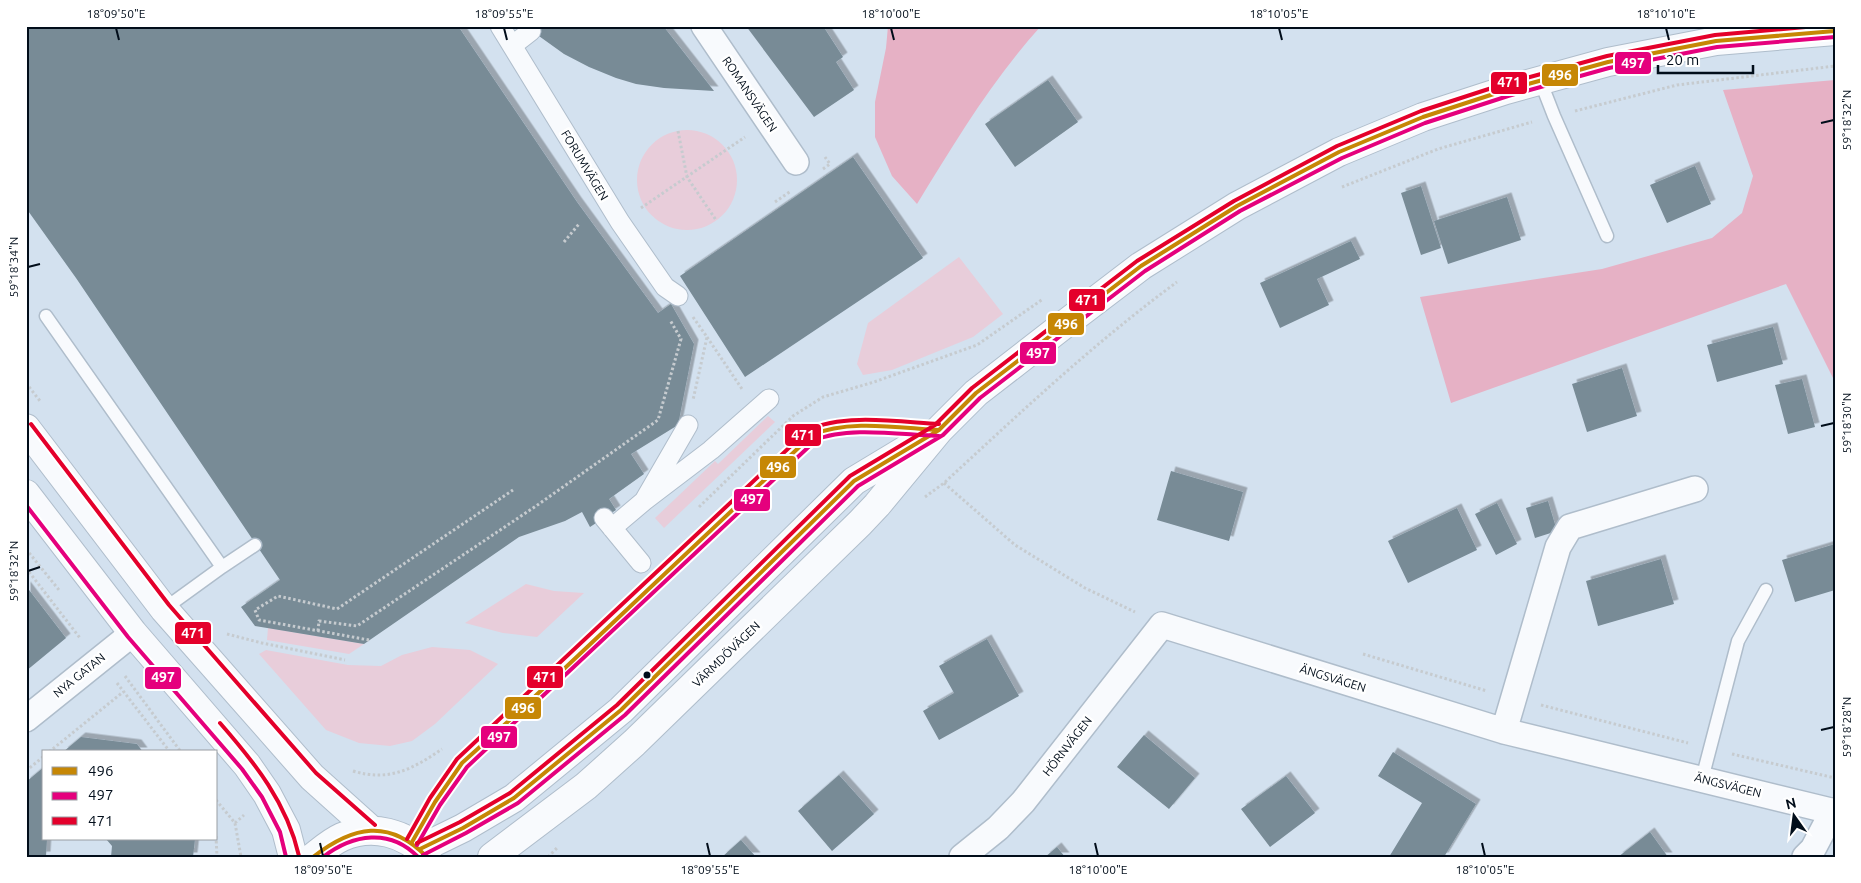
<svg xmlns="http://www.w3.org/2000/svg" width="1861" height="883" viewBox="0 0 1861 883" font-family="Ubuntu,sans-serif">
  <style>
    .green { fill: #e8cdda }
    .forest { fill: #e6b1c5 }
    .building { fill: #788b96; filter: url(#shadow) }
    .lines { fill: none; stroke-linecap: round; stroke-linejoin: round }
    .service-casing { stroke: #afbdcb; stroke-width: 15 }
    .pedestrian-casing { stroke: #afbdcb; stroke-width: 21 }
    .minor-casing { stroke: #afbdcb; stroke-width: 28 }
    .tertiary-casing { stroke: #afbdcb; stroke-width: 30 }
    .secondary-casing { stroke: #afbdcb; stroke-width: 30 }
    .path { stroke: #c6cbcf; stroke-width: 3; stroke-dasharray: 2.5 2.5; stroke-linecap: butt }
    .service { stroke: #f8fafd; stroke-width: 12 }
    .pedestrian { stroke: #f8fafd; stroke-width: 19 }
    .minor { stroke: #f8fafd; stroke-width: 25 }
    .tertiary { stroke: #f8fafd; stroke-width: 28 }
    .secondary { stroke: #f8fafd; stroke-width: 28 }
    .bus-1-casing { stroke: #fff; stroke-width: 8 }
    .bus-2-casing { stroke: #fff; stroke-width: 8 }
    .bus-3-casing { stroke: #fff; stroke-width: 8 }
    .bus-1 { stroke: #c68705; stroke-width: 4 }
    .bus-2 { stroke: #e5007d; stroke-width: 4 }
    .bus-3 { stroke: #e4002b; stroke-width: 4 }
    .ticks { fill: none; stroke: #010d1a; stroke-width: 2 }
    .bus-dot { fill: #010d1a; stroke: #fff; stroke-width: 2 }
    .labels { text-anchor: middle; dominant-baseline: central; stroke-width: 5; stroke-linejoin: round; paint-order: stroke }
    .street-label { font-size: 12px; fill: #010d1a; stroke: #fff }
    .line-badge { stroke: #fff; stroke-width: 2 }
    .badge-label { font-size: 14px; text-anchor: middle; font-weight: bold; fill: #fff }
    .neatline { fill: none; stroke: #010d1a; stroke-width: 2 }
    .ticks-label { font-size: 12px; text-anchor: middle; fill: #010d1a }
  </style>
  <defs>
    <filter id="shadow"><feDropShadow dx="4.5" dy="-4.5" stdDeviation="0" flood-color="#0004"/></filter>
  </defs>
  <rect width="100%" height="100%" fill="#d3e1ef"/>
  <path class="green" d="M637 180a50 50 0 1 1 100 0a50 50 0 1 1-100 0Z
    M959,257L1003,314L973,337L892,370L863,375L857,364L868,323Z
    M768,416L775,422L664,528L655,518L715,461L718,464Z
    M526,584L554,591L584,593L537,637L503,633L465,623Z
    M268,628L364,644L349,654L267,640Z
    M432,647L470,650L498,664L435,724L412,741L390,746L359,743L326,730L259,654L266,650L348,665L381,666L402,655Z"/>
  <path class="forest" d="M888,26H1041C992,80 955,142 917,204L892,176L875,137V102L886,48Z
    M1835,80V382L1786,284L1451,403L1420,297L1602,269L1712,238L1742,213L1753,176L1723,90Z"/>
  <path class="building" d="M26,26H458L577,202L658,313L671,304L694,344L678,425L631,454L644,474L609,499L616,510L590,527L582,512L565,521L519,537L364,644L255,626L241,607L280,580L76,278L26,208Z
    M525,26L664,27L714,91L664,88L636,84L616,78L589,67L564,54Z
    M746,26H823L843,57L836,62L854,90L814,117Z
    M1048,80L1078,122L1015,167L985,124Z
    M853,157L923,258L745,377L680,276Z
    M1695,166L1711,204L1667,223L1650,185Z
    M1421,186L1441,248L1421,255L1401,193Z
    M1507,197L1521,240L1448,264L1434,221Z
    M1351,241L1360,259L1317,279L1329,305L1280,328L1260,283Z
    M1773,327L1783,364L1717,382L1707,345Z
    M1622,368L1637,416L1587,432L1572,384Z
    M1802,379L1815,427L1788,434L1775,385Z
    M1171,471L1243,492L1229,541L1157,520Z
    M1548,501L1557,531L1535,538L1526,508Z
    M1497,503L1517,544L1496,555L1475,514Z
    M1457,508L1477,550L1408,583L1388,541Z
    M1835,544V590L1795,602L1782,560Z
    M1661,559L1674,604L1598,626L1586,581Z
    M26,586L66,638L26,671Z
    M987,639L1019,696L939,740L923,711L954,693L939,666Z
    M1144,735L1195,778L1169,809L1117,767Z
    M81,737L137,744L143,752H63Z
    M1393,752L1476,804L1444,857H1389L1422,803L1378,776Z
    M44,767V839H47L46,856L26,857V782Z
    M839,775L874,814L832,851L798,811Z
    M1286,776L1315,813L1270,847L1241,809Z
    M1650,832L1668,857H1618Z
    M106,839H195L193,857H111L112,846Z
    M741,840L756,857H722Z
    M1057,847L1065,857H1045Z"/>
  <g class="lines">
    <g class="service-casing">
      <path id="service" d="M1540,80L1554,116L1607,236
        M46,316L222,567L164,609
        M222,567L255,545
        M1702,779L1738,641L1766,590
        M412,842L435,802L462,763L513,717L812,435C843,420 895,428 930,430"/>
    </g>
    <g class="pedestrian-casing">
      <path id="pedestrian" d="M500,26L620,222L665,287L678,296
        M513,45L531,31
        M644,501L711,450L769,399
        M604,518L641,563
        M612,528L644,501L688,425"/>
    </g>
    <g class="minor-casing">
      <path id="minor" d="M704,26L796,162
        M26,719L133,633
        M1504,731L1558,547L1570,527L1695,489
        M962,857L998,828L1023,802L1162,625L1504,731L1835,812
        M1805,857L1813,849L1833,811"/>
    </g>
    <g class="tertiary-casing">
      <path id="tertiary" d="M26,428L164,609L312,777L371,830
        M26,494L133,633L247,765L267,794L286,830L293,857"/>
    </g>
    <g class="secondary-casing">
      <path id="secondary" d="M420,849L463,828L514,798L621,710L854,481L922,440
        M313,857C322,850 331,842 342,837C372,824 406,832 427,857
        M492,857L586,786L634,743L860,523L877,505L939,430L976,393L1061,327L1141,266L1237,206L1339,152L1423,117L1506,90L1608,62L1716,41L1835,31"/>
    </g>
    <path class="path" d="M1575,111L1677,85L1835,66
      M678,131L687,177L716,220
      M823,169L830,164L825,157
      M1342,187L1438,149L1532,122
      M775,202L791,191
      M641,208L745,137
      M564,242L579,224
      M693,317L707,337L693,400
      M707,337L742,389
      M26,383L40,401
      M944,483L1015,545L1085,588L1135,612
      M925,497L944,483C1020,413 1094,343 1177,282
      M699,507L793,416L823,397L874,382L977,345L1043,299
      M26,549L59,590
      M26,568L80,638
      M318,631L319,621L357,626L536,506L658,420L681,339L670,320
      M227,634L262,643L345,660
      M369,640L259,620L255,610L278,596L337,609L513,490
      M1363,654L1487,691
      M125,676L181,752
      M117,683L170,752
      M1541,705L1688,743
      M49,752L123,692
      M1732,754L1835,778
      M26,771L44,756
      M353,771C389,782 413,769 442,749
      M216,800L235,823L241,857
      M235,823L244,815
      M216,836L217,857
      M548,857L557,848"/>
    <use href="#service" class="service"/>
    <use href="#pedestrian" class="pedestrian"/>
    <use href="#minor" class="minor"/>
    <use href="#tertiary" class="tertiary"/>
    <use href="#secondary" class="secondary"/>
    <g class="bus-1-casing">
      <path id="bus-1" d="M412,842L435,802L462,763L513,717L812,435C848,419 900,428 939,430
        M420,849L463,828L514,798L621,710L854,481L939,430L976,393L1141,266L1237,206L1339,152L1423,117L1506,90L1608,62L1716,41L1835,31
        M313,857C353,826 389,818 427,857"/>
    </g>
    <g class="bus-2-casing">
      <path id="bus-2" d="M26,505L128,637L242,769L262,797L280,832L286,857
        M417,845L440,805L467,767L816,440C847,426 903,435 939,436
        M423,855L466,833L518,803L625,715L858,486L943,435L980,398L1145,271L1240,211L1342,158L1425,123L1508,96L1609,68L1717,47L1835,37
        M323,857C353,834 390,828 418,857"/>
    </g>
    <g class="bus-3-casing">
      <path id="bus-3" d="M31,424L169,605L316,773L375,825
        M220,723C255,763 287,803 299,856
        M407,839L430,798L457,759L808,430C843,413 901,422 939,424
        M417,843L460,822L510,793L617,705L850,476L935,425L972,388L1137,261L1234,201L1337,146L1421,111L1504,84L1607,56L1715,35L1817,26"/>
    </g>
    <use href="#bus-1" class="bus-1"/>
    <use href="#bus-2" class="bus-2"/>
    <use href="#bus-3" class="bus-3"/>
  </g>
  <path class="ticks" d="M116,28L119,40M504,28L507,40M891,28L894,40M1279,28L1282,40M1666,28L1669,40M1821,123L1834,120M28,267L40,264M1821,426L1834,423M28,571L40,567M1821,730L1834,727M320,843L323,856M707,843L710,856M1095,843L1098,856M1482,843L1485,856"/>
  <circle class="bus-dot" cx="647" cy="675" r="4.5"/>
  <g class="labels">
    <g class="street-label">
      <text transform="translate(750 94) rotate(56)">ROMANSVÄGEN</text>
      <text transform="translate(585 165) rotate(59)">FORUMVÄGEN</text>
      <text transform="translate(726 654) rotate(-44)">VÄRMDÖVÄGEN</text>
      <text transform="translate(79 675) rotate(-39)">NYA GATAN</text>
      <text transform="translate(1333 678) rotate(17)">ÄNGSVÄGEN</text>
      <text transform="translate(1067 746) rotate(-52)">HÖRNVÄGEN</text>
      <text transform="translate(1728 785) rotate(14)">ÄNGSVÄGEN</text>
    </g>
  </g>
  <g class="line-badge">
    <rect x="1614" y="51" width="38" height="24" rx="5" fill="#e5007d"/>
    <rect x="1541" y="63" width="38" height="24" rx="5" fill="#c68705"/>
    <rect x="1490" y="71" width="38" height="24" rx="5" fill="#e4002b"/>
    <rect x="1068" y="288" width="38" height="24" rx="5" fill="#e4002b"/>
    <rect x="1047" y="312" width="38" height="24" rx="5" fill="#c68705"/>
    <rect x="1019" y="341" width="38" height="24" rx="5" fill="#e5007d"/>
    <rect x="784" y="423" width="38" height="24" rx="5" fill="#e4002b"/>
    <rect x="759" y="455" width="38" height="24" rx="5" fill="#c68705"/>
    <rect x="733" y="488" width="38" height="24" rx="5" fill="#e5007d"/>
    <rect x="174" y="621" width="38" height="24" rx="5" fill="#e4002b"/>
    <rect x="526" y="665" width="38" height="24" rx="5" fill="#e4002b"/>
    <rect x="144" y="666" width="38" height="24" rx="5" fill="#e5007d"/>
    <rect x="504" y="696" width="38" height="24" rx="5" fill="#c68705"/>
    <rect x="480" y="725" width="38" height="24" rx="5" fill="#e5007d"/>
  </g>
  <g class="badge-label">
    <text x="1633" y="68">497</text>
    <text x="1560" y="80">496</text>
    <text x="1509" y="87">471</text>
    <text x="1087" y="305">471</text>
    <text x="1066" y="329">496</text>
    <text x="1038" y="358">497</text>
    <text x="803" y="440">471</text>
    <text x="778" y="472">496</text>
    <text x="752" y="504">497</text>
    <text x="193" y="638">471</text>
    <text x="545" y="682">471</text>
    <text x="163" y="682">497</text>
    <text x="523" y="713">496</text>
    <text x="499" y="742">497</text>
  </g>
  <rect width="1861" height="883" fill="none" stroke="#ffffff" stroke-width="55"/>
  <rect x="42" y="750" width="175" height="90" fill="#ffffff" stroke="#999ea3"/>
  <rect x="52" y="767" width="25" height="8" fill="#c68705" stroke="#999ea3"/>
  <text x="88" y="776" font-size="15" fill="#010d1a">496</text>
  <rect x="52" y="792" width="25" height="8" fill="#e5007d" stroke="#999ea3"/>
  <text x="88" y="800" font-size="15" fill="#010d1a">497</text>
  <rect x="52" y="817" width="25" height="8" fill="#e4002b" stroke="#999ea3"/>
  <text x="88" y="826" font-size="15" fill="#010d1a">471</text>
  <g transform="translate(1794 816) rotate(346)" stroke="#ffffff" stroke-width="4" paint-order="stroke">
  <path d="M0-4L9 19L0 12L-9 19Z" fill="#010d1a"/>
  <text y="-8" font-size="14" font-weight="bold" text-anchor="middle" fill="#010d1a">N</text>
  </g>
  <path d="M1658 65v8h95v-8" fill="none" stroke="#010d1a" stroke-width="2.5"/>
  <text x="1666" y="65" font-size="15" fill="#010d1a" stroke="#ffffff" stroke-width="4" paint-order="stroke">20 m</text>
  <rect x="28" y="28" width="1806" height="828" class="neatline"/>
  <g class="ticks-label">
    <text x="116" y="18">18°09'50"E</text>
    <text x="504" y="18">18°09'55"E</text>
    <text x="891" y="18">18°10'00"E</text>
    <text x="1279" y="18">18°10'05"E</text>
    <text x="1666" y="18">18°10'10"E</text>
    <text transform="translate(1847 120) rotate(-90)" y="4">59°18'32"N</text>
    <text transform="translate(14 267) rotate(-90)" y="4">59°18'34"N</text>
    <text transform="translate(1847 423) rotate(-90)" y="4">59°18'30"N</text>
    <text transform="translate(14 571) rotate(-90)" y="4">59°18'32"N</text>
    <text transform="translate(1847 727) rotate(-90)" y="4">59°18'28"N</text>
    <text x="323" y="874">18°09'50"E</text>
    <text x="710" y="874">18°09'55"E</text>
    <text x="1098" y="874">18°10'00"E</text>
    <text x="1485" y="874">18°10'05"E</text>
  </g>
</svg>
